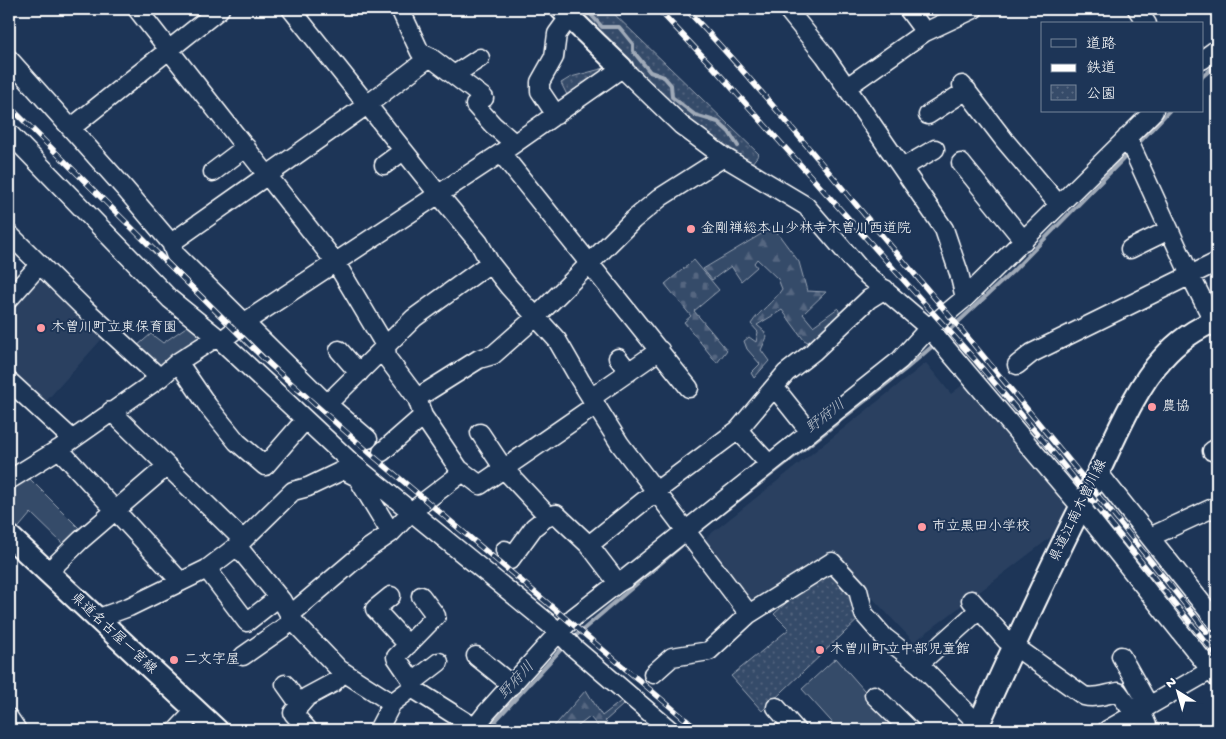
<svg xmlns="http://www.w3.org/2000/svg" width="1226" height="739" viewBox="0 0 1226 739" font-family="'Gochi Hand','Klee One',sans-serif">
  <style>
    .built { fill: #2a4161 }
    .grass { fill: #364b69; stroke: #9aa5b4 }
    .forest { fill: url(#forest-firs); stroke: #9aa5b4 }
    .cemetery { fill: url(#cemetery-stones); stroke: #9aa5b4 }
    .park { fill: url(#park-dots); stroke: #9aa5b4 }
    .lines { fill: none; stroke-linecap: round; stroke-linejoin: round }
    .stream { stroke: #a0aab8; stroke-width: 4 }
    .minor-casing { stroke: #fff; stroke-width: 21 }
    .major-casing { stroke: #fff; stroke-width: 25 }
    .minor { stroke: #1d3557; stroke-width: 18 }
    .major { stroke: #1d3557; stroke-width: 21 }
    .rail-casing { stroke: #fff; stroke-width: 5.5 }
    .rail { stroke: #1d3557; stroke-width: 4; stroke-dasharray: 11; stroke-linecap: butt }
    .poi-dot { fill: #ff9aa2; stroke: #1d3557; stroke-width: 2 }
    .labels { text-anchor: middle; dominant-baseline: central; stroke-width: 4; stroke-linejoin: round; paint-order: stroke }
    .poi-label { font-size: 14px; fill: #fff; stroke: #1d3557; text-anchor: start }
    .street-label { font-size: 14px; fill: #fff; stroke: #1d3557 }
    .water-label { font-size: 15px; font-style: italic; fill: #b8c0ca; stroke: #1d3557 }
  </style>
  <defs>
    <pattern id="forest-firs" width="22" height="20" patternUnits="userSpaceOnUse" patternTransform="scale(1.25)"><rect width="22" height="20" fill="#364b69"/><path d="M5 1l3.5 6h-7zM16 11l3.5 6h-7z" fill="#546680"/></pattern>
    <pattern id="cemetery-stones" width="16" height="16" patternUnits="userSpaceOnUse" patternTransform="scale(1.25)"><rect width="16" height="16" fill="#364b69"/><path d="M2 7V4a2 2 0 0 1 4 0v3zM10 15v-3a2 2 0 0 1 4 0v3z" fill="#546680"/></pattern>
    <pattern id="park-dots" width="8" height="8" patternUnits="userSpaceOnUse" patternTransform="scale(1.25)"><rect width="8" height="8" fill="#364b69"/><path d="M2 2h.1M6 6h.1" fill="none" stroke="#546680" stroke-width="1.8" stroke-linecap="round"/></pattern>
  </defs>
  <rect width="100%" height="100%" fill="#1d3557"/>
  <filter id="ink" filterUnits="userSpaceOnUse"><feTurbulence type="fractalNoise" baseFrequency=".02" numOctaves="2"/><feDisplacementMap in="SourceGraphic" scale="10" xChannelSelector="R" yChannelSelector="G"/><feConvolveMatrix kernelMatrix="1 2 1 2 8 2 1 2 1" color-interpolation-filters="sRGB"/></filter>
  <g filter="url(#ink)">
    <path class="built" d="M40,264L109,331L39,409L9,381V299Z
      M926,363L951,394L971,378L1064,503L1068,524L914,642L832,555L748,612L698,544Z"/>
    <path class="grass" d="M192,323L211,341L162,376L136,347L151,334L163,343Z
      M23,472L80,529L65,546L31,513L15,532L9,526V505L16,499L9,490V480Z
      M836,658L899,730H839L802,689Z"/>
    <path class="forest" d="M773,227L799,262L807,291L826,292L803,314L813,326L838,308L841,318L812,344L804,340L782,310L757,325L764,331L767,337L761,350L769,361L754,378L751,373L760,364L747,349L744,341L749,337L756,342L758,332L751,324C760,310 773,303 782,289L778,279L757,259L754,263L757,267L741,281L731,266L712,280L703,269Z
      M586,690L602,716L625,698L632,697L605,721L613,730H601L590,717L573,730H551Z"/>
    <path class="cemetery" d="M694,260L719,290L694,311L727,350L717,363L684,322L691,316L665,284Z"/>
    <path class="park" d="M578,9H609L759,154L752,163L695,124L660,93Z
      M612,66L568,97L561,83L571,77Z
      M825,567L858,590L864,614L762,711L731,676L789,629L774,614Z"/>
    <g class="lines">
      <path class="stream" d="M586,9L602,27H619L633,44V51L650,72L664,77L671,85L672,97L695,115L718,122L729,132L738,146
        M1202,77L1217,64
        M1136,146L1169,111
        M942,337L1012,272L1129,153
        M694,535L907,368L935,344
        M572,639L681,546
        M487,730L565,645"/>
      <g class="minor-casing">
        <path id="minor" d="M137,9L336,263L386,347L387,358L417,398L423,416L459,469L480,485L596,405
          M291,9L439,195L479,243L490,263L509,287L557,340L580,380L620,444L749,614
          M400,9L420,52L430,57L484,98L475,105L493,125L514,143
          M787,9L825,56L944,229L959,273L965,298
          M908,9L925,32
          M1137,9L1147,24
          M9,59L126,190L171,243L175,254L327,404L368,439
          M1202,60L1217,49
          M454,75L480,58
          M962,85L1005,141L1059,205
          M847,87L925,32L974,9
          M556,115L540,91V82L554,57L557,34L570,16
          M928,115L967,90
          M71,128L220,9
          M9,133L170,299L217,337L354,465L559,632L573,647L670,730
          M1127,137L1190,275L1217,328
          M501,153L689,388
          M961,163L1024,241
          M384,165L403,151
          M902,168L935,149
          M213,172L246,147
          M9,234L84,308L160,378
          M171,243L367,105L430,57
          M1130,249L1169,230
          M9,299L40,264
          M221,341L245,322L501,153L622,68L681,125L724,157L806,206L861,270L929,328L1080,506L1217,678
          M339,350L359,373
          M618,358L629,372
          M178,362L208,406L237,442L265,466L305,420
          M1017,365L1032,353L1217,262
          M9,381L72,439
          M775,388L810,432
          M417,398L479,359L493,355L536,317L633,220L661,197L724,157
          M591,398L660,350
          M327,404L414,318L490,263
          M111,411L243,540
          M738,430L769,464
          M480,433L504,469L548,516L556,514L589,545L618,583
          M59,449L180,581
          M1212,451L1217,448
          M382,452L423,416
          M1098,472L1217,622
          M349,473L357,477L391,533
          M9,480L59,449L160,378L178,362L217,337
          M1150,537L1217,506
          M589,545L655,492L738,430L786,373L813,352L869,299L885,289
          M237,546L282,601L293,621L339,669L392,703
          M505,550L510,560L534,527L548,516
          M207,569L247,622L279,597
          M48,572L81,540L167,466
          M391,596L375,609L408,645
          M971,600L1006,640L1084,696C1096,699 1106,694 1118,692L1135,714
          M290,615L369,548L391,533L412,511L463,472
          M96,619L129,607L207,569L237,546L293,491L308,487L354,465
          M243,656L293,621
          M476,656L512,685
          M1121,656L1149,706
          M919,664L979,610
          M653,674L672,657L709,651L749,614L832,562L858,590L864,614L884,637L919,664L984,730
          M413,682L439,662
          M285,684L300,705
          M412,688L413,682L396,657L436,616L421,596
          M874,695L910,730
          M776,707L796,730
          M1141,711L1149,730
          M9,718L17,730
          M177,730L195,711
          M308,730L293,713L307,697L333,683L344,672
          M378,730L392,703L412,688L474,727
          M473,730L487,712L559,632L574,617L618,583L625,579L900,360L929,328L965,298L1154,111
          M1107,730L1206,673L1217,670"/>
      </g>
      <g class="major-casing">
        <path id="major" d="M561,9L622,68
          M9,536L217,730
          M976,730C1015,643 1055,556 1099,471C1116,436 1136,387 1162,359C1177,342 1197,328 1217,320"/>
      </g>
      <use href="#minor" class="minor"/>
      <use href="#major" class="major"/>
      <g class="rail-casing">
        <path id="rail" d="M658,9L713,67L976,361L1056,456L1217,656
          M686,9C752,78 812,152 873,225C987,359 1098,494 1207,632
          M9,106L265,360L372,455L698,730"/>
      </g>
      <use href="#rail" class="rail"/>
    </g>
  </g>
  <g class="poi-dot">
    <circle cx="691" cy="229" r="5"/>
    <circle cx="41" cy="328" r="5"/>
    <circle cx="1152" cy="407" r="5"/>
    <circle cx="922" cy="527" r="5"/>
    <circle cx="820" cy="650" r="5"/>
    <circle cx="174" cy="660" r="5"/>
  </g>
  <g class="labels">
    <g class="poi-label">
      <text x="701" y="229">金剛禅総本山少林寺木曽川西道院</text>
      <text x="51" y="328">木曽川町立東保育園</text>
      <text x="1162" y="407">農協</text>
      <text x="932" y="527">市立黒田小学校</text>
      <text x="830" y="650">木曽川町立中部児童館</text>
      <text x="184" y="660">二文字屋</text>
    </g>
    <g class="street-label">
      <text transform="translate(1079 511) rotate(-64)">県道江南木曽川線</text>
      <text transform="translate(113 634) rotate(43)">県道名古屋一宮線</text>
    </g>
    <g class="water-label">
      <text transform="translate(826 417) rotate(-38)">野府川</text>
      <text transform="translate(517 681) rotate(-47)">野府川</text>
    </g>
  </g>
  <rect width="1226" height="739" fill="none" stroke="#1d3557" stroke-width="30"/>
  <rect x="15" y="15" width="1196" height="709" fill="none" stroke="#fff" stroke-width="2" filter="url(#ink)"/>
  <rect x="1041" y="22" width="162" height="90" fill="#1d3557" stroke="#77869a"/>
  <rect x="1051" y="39" width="25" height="8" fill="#1d3557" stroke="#77869a"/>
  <text x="1086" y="48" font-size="15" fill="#ffffff">道路</text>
  <rect x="1051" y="64" width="25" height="8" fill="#ffffff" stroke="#77869a"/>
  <text x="1086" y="72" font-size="15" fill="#ffffff">鉄道</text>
  <rect x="1051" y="85" width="25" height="15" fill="url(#park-dots)" stroke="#77869a"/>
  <text x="1086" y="98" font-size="15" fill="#ffffff">公園</text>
  <g transform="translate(1178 692) rotate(323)" stroke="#1d3557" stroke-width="4" paint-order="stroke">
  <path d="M0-4L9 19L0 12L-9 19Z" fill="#ffffff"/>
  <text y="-8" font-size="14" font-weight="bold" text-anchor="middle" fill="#ffffff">N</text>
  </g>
</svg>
